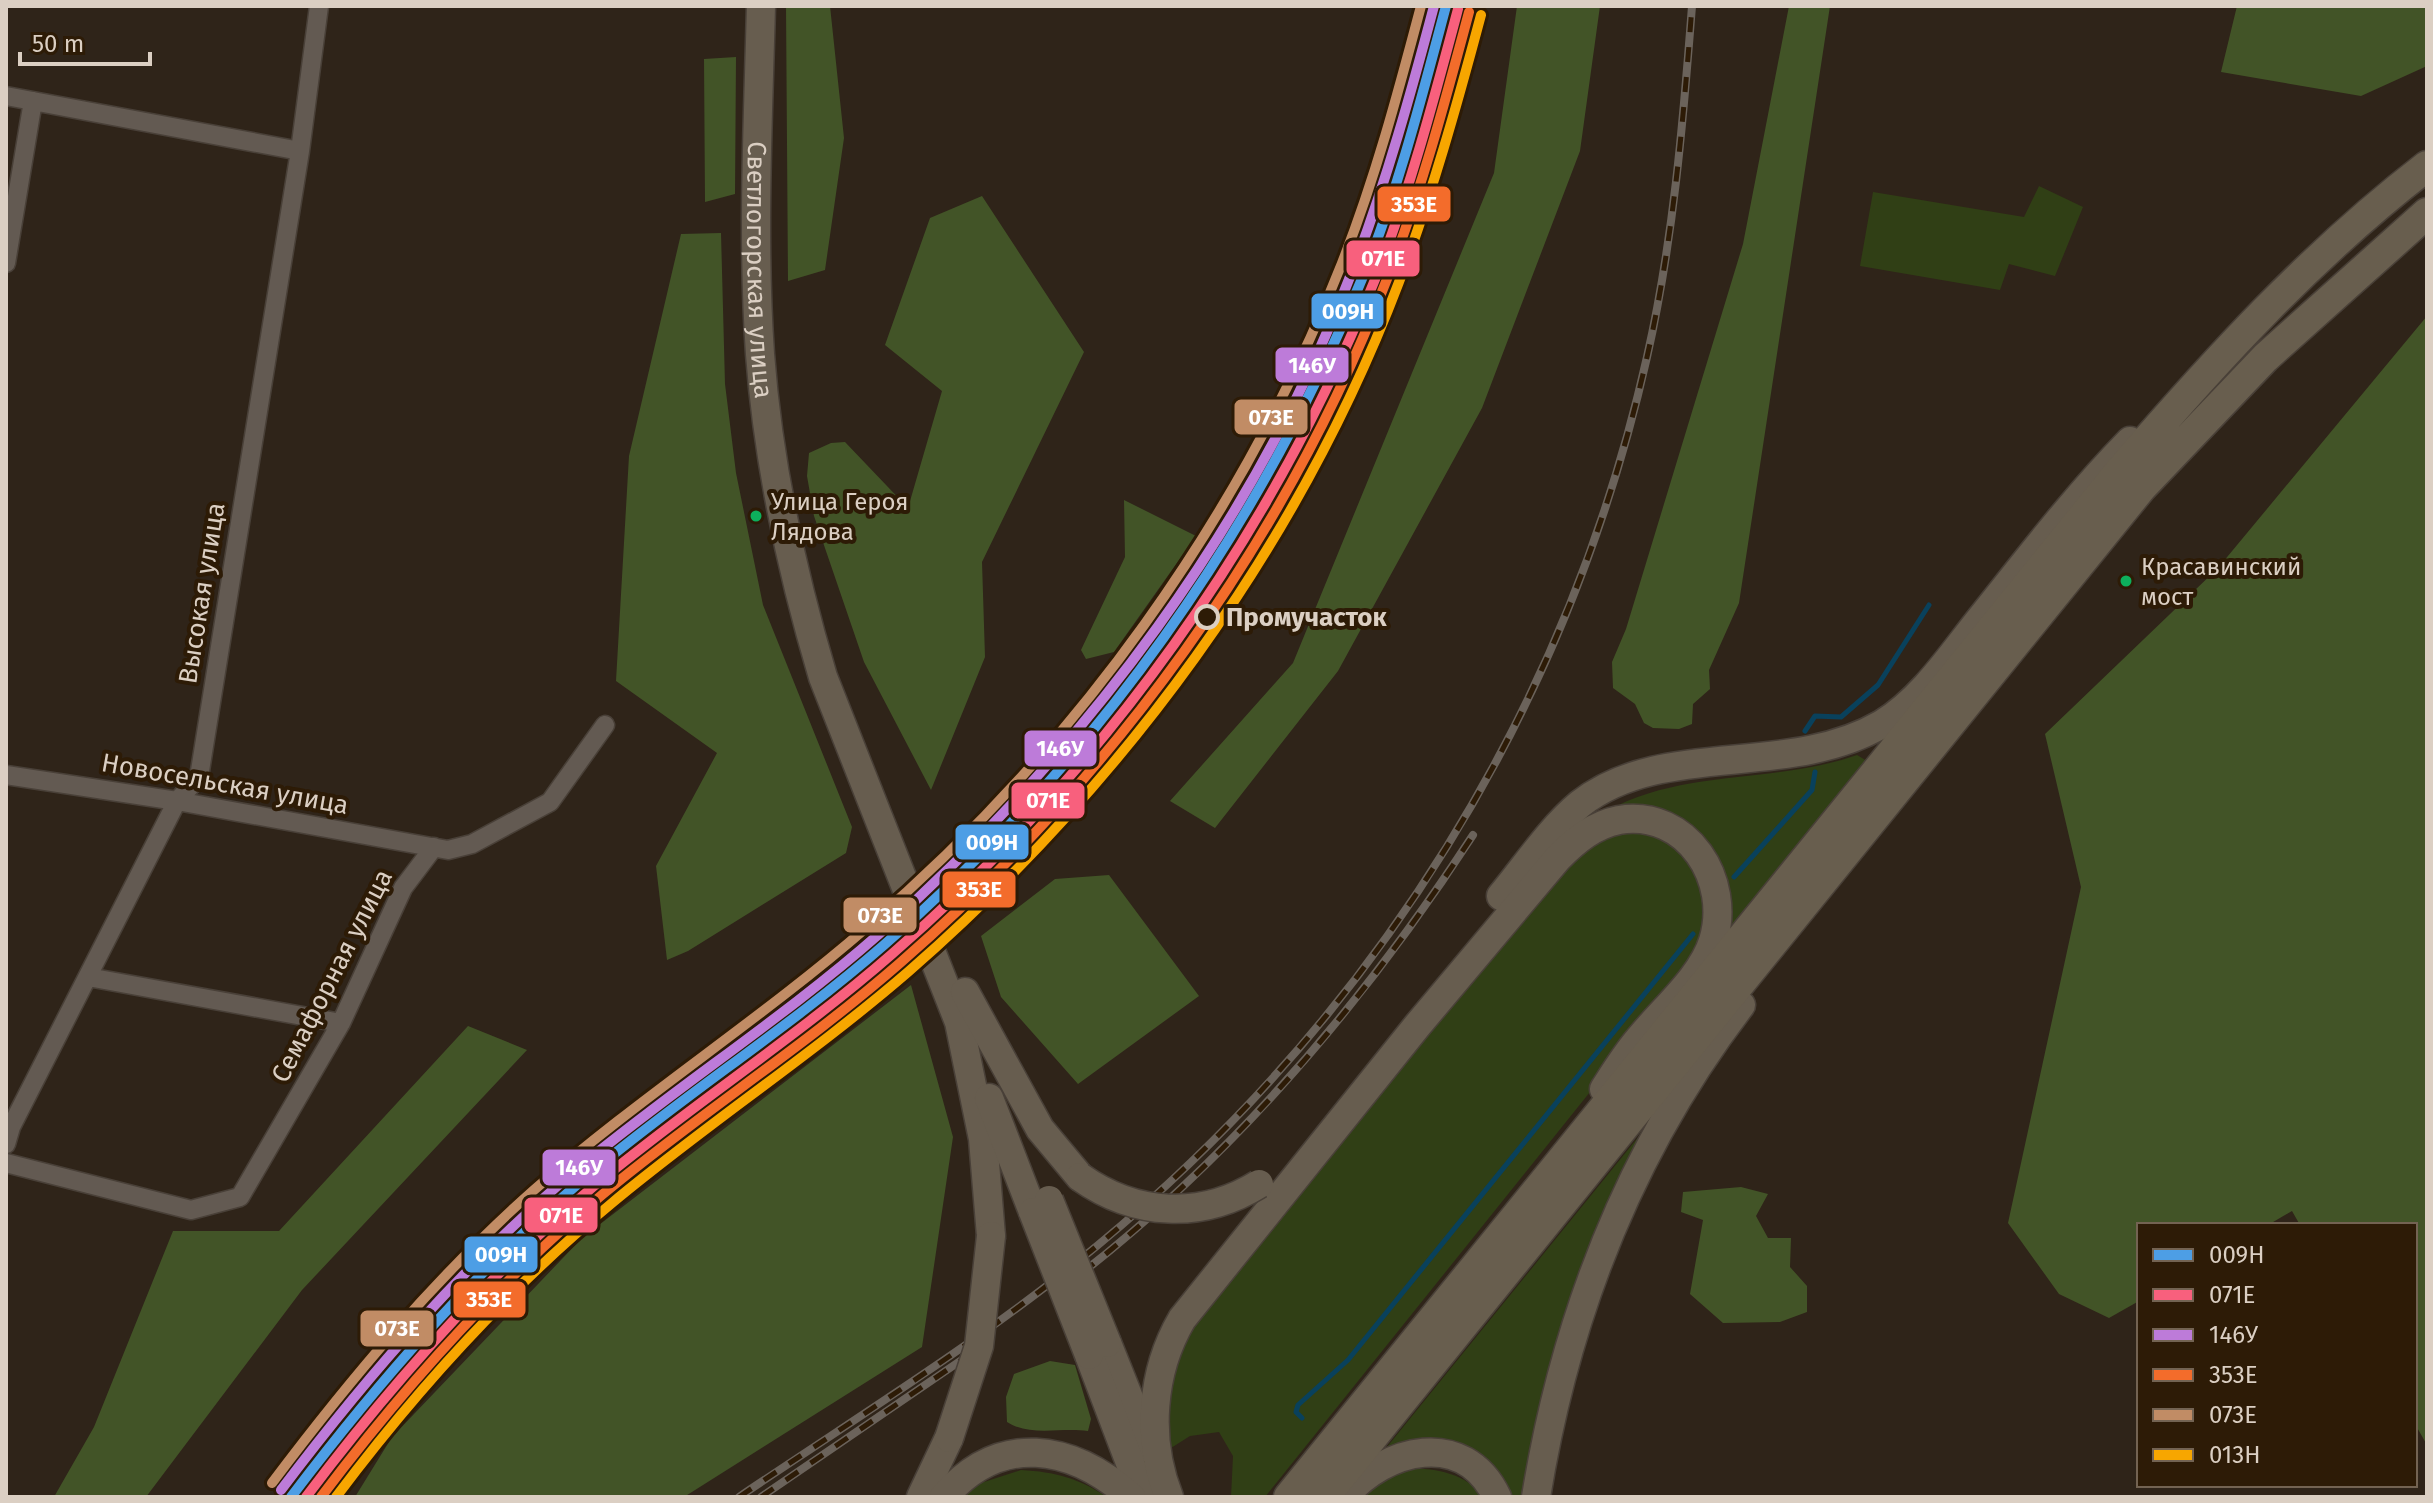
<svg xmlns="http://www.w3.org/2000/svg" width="2433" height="1503" viewBox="0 0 2433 1503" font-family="'Fira Sans',sans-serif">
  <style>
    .green { fill: #303f15 }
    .forest { fill: #425427 }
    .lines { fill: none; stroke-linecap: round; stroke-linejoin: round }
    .stream { stroke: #09415c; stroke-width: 5 }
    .minor-casing { stroke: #494038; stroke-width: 21 }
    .primary-casing { stroke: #494038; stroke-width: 31 }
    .trunk-casing { stroke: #494038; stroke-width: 33 }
    .minor { stroke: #635a52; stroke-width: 18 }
    .primary { stroke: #675d4f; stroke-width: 28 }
    .trunk { stroke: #685e4e; stroke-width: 30 }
    .rail-casing { stroke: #6b635b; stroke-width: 8 }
    .rail { stroke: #2d1b06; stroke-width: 5; stroke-dasharray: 15; stroke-linecap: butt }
    .primary-bridge-casing { stroke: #494038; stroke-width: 31; stroke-linecap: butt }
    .primary-bridge { stroke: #675d4f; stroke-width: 28 }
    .rail-1-casing { stroke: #2d1b06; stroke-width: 16 }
    .rail-2-casing { stroke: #2d1b06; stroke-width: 16 }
    .rail-3-casing { stroke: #2d1b06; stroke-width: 16 }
    .rail-4-casing { stroke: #2d1b06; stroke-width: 16 }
    .rail-5-casing { stroke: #2d1b06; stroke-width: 16 }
    .rail-6-casing { stroke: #2d1b06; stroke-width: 16 }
    .rail-1 { stroke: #4d9ee5; stroke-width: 10 }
    .rail-2 { stroke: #f8607d; stroke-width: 10 }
    .rail-3 { stroke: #bd7bd9; stroke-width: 10 }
    .rail-4 { stroke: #f36c2b; stroke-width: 10 }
    .rail-5 { stroke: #c18c65; stroke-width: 10 }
    .rail-6 { stroke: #f7a600; stroke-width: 10 }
    .bus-dot { fill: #0daf5c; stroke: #2d1b06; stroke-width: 3 }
    .stop-dot { fill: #2d1b06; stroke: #dbcfc3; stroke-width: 4 }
    .labels { text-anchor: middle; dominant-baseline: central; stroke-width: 8; stroke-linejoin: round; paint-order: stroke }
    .bus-label { font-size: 24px; fill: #dbcfc3; stroke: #2d1b06; text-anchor: start }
    .street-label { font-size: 26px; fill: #dbcfc3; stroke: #2d1b06 }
    .stop-label { font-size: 26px; font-weight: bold; fill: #dbcfc3; stroke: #2d1b06; text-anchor: start }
    .line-badge { stroke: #2d1b06; stroke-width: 3 }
    .badge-label { font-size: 22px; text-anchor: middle; font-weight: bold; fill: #fff }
  </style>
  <rect width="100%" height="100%" fill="#2f2419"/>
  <path class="green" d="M2039,186L2083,207L2055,276L2009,264L2000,290L1860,266L1873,192L2024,217Z
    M1857,755L1867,761L1864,768L1728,931L1731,900L1715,857L1607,811C1684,768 1775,784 1857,755Z
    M1612,831H1658L1701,869L1705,935L1655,1011L1265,1497H1231L1233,1456L1219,1432L1190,1436L1171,1448L1165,1396L1177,1345L1234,1270L1449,1010L1564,861Z
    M1674,1093L1645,1147L1529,1497H1509L1488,1470L1378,1458Z
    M1408,1468C1440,1469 1463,1473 1485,1497H1361L1384,1477Z
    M1021,1470C1056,1472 1078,1478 1107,1497H963L981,1483Z"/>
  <path class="forest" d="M786,6H830L844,138L825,270L788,281Z
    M1517,6H1600L1580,151L1482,408L1338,671L1215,828L1170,801L1293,663L1494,173Z
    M1789,6H1830L1739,603L1709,670L1710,689L1693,704L1692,724L1679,729L1653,728L1644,723L1635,704L1613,688L1612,662L1626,629L1743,244Z
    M2237,6H2427V66L2361,96L2221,72Z
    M736,57L735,194L705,202L704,59Z
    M982,196L1084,352L982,562L985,657L931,790L864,662L814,516L807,476L809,453L831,443L845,442L908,508L942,391L885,345L930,218Z
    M721,233L725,384L736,473L763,605L852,827L846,853L688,951L667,960L656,866L717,753L616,681L629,456L681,234Z
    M2427,316V1445L2415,1424V1225H2300L2292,1211L2268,1225H2139V1301L2109,1318L2059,1294L2008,1223L2081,887L2045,734L2218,568Z
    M1124,500L1196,536L1114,652L1086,659L1081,650L1125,557Z
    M1109,875L1199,996L1078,1084L1001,997L981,936L1055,879Z
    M911,985L953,1137L922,1347L684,1497H355L392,1437L582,1238Z
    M468,1026L527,1050L302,1290L146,1497H54L94,1427L173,1231H279Z
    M1741,1187L1768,1194L1756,1216L1768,1238H1791L1790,1267L1807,1286V1312L1780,1322L1723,1323L1690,1294L1703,1220L1681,1212L1683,1192Z
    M1050,1361L1075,1365L1091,1419L1088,1431C1061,1427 1030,1437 1007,1422L1006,1397L1014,1374Z"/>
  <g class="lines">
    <path class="stream" d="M1805,731L1815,716L1841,717L1878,685L1929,605
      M1734,877L1812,790L1815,772
      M1302,1418L1296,1412L1298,1405L1348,1360L1693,934"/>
    <g class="minor-casing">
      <path id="minor" d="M6,96L300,151
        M6,263L33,101
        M6,775L177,801L448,850L472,844L550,802L605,725
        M88,977L341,1023
        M6,1144L11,1127L177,801L199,777L300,151L319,6
        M6,1163L191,1210L240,1197L341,1023L403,888L434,847"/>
    </g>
    <g class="primary-casing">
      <g id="primary">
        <path id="s1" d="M761,6C758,122 752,238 760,354C768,462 792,573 823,677L959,1022L983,1139L991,1236"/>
        <path d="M1501,896C1526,866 1550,829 1580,804C1662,739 1788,779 1882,724C1923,699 1952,654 1981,618C2029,558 2076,496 2130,441"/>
        <path d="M965,992L1040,1129L1080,1177"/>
        <path d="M989,1098L1033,1212"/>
        <path d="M1107,1343L1149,1448"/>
        <path d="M1089,1355L1143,1497"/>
        <path d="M921,1497L949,1438"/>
        <path d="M944,1497C1000,1432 1071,1444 1131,1497"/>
        <path d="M1169,1497C1146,1439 1151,1372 1182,1319L1417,1026L1558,858C1576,840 1594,825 1619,820C1688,809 1732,881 1713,941C1702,977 1662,1010 1639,1039C1626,1054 1615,1072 1604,1089"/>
        <path d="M1344,1497C1385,1448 1464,1428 1497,1497"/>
        <path d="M1536,1497C1565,1318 1630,1150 1741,1005"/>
      </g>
    </g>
    <g class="trunk-casing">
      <path id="trunk" d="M1289,1497L2120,471C2215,361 2311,255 2427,166
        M1324,1497L2141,488L2265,358L2427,213"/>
    </g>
    <use href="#minor" class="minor"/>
    <use href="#primary" class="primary"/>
    <use href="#trunk" class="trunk"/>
    <g class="rail-casing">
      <path id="rail" d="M1082,1273C1239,1150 1365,1001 1473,835
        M739,1497C860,1415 986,1338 1098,1245C1375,1016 1568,708 1647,357C1673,242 1683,124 1692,6
        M761,1497L966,1357"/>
    </g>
    <use href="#rail" class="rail"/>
    <g class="primary-bridge-casing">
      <path id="primary-bridge" d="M1080,1177C1135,1216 1201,1220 1259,1184
        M1049,1200L1107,1343
        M1033,1212L1089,1355
        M949,1438L979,1346L991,1236"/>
    </g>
    <use href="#primary-bridge" class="primary-bridge"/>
    <g class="rail-1-casing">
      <path id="rail-1" d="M291,1497C379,1381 474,1272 586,1177C682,1096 789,1028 884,945C1095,762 1258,533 1364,274C1399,187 1422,96 1446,6"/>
    </g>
    <g class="rail-2-casing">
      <path id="rail-2" d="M306,1497C392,1383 485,1278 594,1186C691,1105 797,1037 892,954C1104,770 1271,538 1376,277C1410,190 1434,99 1458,9"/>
    </g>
    <g class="rail-3-casing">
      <path id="rail-3" d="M281,1490C371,1371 468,1260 582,1165C679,1085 785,1017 879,934C1085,750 1256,524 1355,264C1387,179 1411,93 1434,6"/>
    </g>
    <g class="rail-4-casing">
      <path id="rail-4" d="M321,1497C405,1386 497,1283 603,1194C699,1114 805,1046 900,963C1112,778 1285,543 1387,279C1421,192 1445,102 1469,12"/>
    </g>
    <g class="rail-5-casing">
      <path id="rail-5" d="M272,1483C351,1378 436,1277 534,1190C640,1097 760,1020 866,928C1075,749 1241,519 1342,263C1375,179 1398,93 1421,6"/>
    </g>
    <g class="rail-6-casing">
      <path id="rail-6" d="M336,1497C417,1389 508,1289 612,1203C708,1123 813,1054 908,972C1121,786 1298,548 1399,282C1432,194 1457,105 1481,15"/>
    </g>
    <use href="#rail-1" class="rail-1"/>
    <use href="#rail-2" class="rail-2"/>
    <use href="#rail-3" class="rail-3"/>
    <use href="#rail-4" class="rail-4"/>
    <use href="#rail-5" class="rail-5"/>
    <use href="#rail-6" class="rail-6"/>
  </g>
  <g class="bus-dot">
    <circle cx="756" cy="516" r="7"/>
    <circle cx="2126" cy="581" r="7"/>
  </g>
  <circle class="stop-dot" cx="1207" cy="617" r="11"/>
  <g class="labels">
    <g class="bus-label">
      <text x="771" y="502">Улица Героя<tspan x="771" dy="30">Лядова</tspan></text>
      <text x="2141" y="567">Красавинский<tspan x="2141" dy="30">мост</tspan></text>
    </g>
    <g class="street-label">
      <text stroke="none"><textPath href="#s1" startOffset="264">Светлогорская улица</textPath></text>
      <text transform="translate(202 593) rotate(-81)">Высокая улица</text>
      <text transform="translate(225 784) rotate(10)">Новосельская улица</text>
      <text transform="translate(332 976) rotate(-63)">Семафорная улица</text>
    </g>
    <g class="stop-label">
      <text x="1226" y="617">Промучасток</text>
    </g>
  </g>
  <g class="line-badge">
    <rect x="1376" y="185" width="76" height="38" rx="8" fill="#f36c2b"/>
    <rect x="1345" y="239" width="76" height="39" rx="8" fill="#f8607d"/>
    <rect x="1310" y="292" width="75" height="38" rx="8" fill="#4d9ee5"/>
    <rect x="1274" y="346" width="76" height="38" rx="8" fill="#bd7bd9"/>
    <rect x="1233" y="398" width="76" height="38" rx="8" fill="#c18c65"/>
    <rect x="1023" y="729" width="75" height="39" rx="8" fill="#bd7bd9"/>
    <rect x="1010" y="781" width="76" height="39" rx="8" fill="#f8607d"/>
    <rect x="954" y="823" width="76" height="38" rx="8" fill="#4d9ee5"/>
    <rect x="941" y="870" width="76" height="39" rx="8" fill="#f36c2b"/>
    <rect x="842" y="896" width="76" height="38" rx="8" fill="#c18c65"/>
    <rect x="541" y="1148" width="76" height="39" rx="8" fill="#bd7bd9"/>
    <rect x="523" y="1196" width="76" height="38" rx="8" fill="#f8607d"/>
    <rect x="463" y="1235" width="76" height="39" rx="8" fill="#4d9ee5"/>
    <rect x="452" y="1280" width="75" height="39" rx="8" fill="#f36c2b"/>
    <rect x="359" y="1309" width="76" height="39" rx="8" fill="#c18c65"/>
  </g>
  <g class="badge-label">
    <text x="1414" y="212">353Е</text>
    <text x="1383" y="266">071Е</text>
    <text x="1348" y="319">009Н</text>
    <text x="1312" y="373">146У</text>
    <text x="1271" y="425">073Е</text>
    <text x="1060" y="756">146У</text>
    <text x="1048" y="808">071Е</text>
    <text x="992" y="850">009Н</text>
    <text x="979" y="897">353Е</text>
    <text x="880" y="923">073Е</text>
    <text x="579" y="1175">146У</text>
    <text x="561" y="1223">071Е</text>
    <text x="501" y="1262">009Н</text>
    <text x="489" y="1307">353Е</text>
    <text x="397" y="1336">073Е</text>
  </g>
  <rect width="2433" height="1503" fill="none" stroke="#dbcfc3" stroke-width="16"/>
  <rect x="2137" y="1223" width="280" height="264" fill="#2d1b06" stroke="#736352" stroke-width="2"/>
  <rect x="2153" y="1249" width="40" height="12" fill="#4d9ee5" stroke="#736352" stroke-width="2"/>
  <text x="2209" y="1263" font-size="24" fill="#dbcfc3">009Н</text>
  <rect x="2153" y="1289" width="40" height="12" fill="#f8607d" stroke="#736352" stroke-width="2"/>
  <text x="2209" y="1303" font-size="24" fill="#dbcfc3">071Е</text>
  <rect x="2153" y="1329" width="40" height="12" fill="#bd7bd9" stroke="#736352" stroke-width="2"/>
  <text x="2209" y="1343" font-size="24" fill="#dbcfc3">146У</text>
  <rect x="2153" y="1369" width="40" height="12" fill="#f36c2b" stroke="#736352" stroke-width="2"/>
  <text x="2209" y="1383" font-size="24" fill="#dbcfc3">353Е</text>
  <rect x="2153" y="1409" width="40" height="12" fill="#c18c65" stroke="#736352" stroke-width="2"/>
  <text x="2209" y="1423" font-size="24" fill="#dbcfc3">073Е</text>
  <rect x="2153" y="1449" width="40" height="12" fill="#f7a600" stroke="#736352" stroke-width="2"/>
  <text x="2209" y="1463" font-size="24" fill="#dbcfc3">013Н</text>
  <path d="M20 52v12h130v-12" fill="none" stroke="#dbcfc3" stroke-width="4"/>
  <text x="32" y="52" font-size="24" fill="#dbcfc3" stroke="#2d1b06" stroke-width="6" paint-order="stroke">50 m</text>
</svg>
